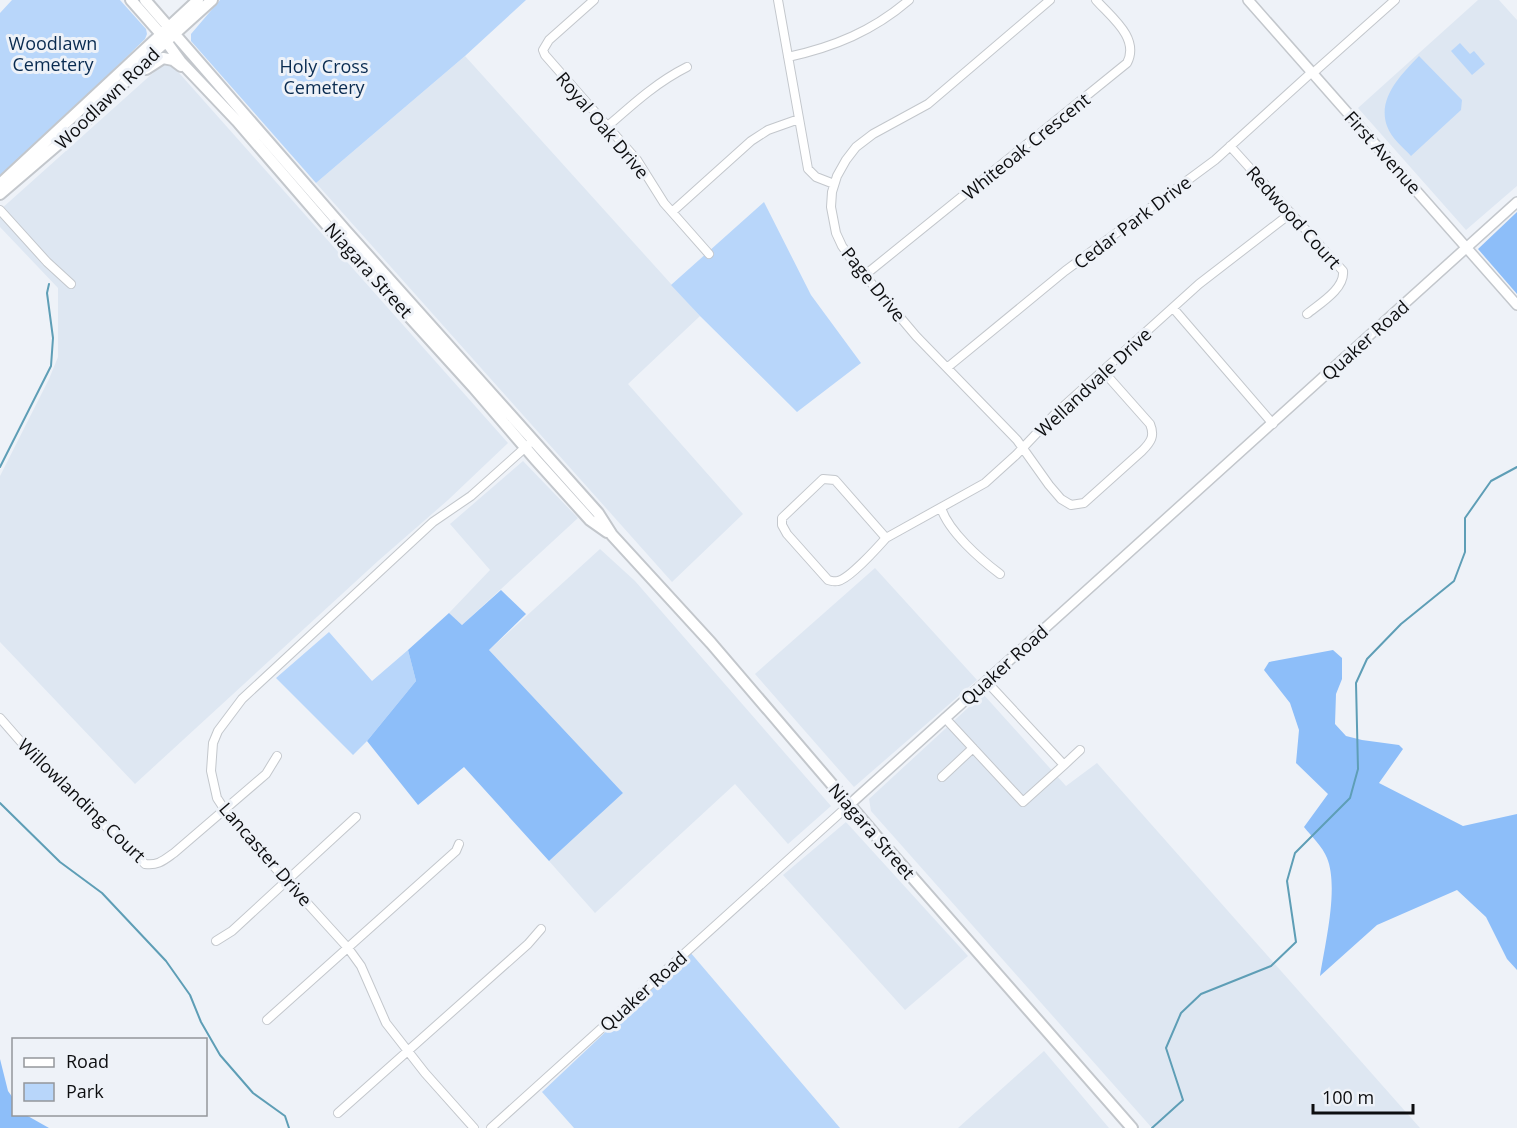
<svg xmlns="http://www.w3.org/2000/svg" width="1517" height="1128" viewBox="0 0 1517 1128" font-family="'Open Sans',sans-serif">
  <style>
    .built { fill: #dee7f2 }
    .green { fill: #b8d6fa }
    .forest { fill: #8dbef9 }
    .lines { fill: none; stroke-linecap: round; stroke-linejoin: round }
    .stream { stroke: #5e9eb6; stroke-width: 2 }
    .minor-casing { stroke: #c3c7cc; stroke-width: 10 }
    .tertiary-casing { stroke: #c3c7cc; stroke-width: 12 }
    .secondary-casing { stroke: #c3c7cc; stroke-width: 14 }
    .minor { stroke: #fff; stroke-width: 8 }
    .tertiary { stroke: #fff; stroke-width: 9 }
    .secondary { stroke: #fff; stroke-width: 10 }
    .labels { text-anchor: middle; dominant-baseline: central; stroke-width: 6; stroke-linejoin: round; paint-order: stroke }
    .park-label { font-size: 18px; fill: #092b50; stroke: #eef2f8 }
    .street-label { font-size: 18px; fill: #0d0e10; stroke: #eef2f8 }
  </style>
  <rect width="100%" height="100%" fill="#eef2f8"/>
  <path class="built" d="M1478,0H1499L1517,20V186L1466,230L1358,108Z
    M465,56L700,316L628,384L743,514L672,582L316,183Z
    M163,64L172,65L508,443L448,500L378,561L135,784L0,642V476L49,379L58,357V288L0,227V210Z
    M523,461L578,518L462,625L449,613L490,570L450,524Z
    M600,549L635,581L831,806L788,844L735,784L595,913L549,861L623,793L489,650Z
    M875,568L977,680L854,787L755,674Z
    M983,694L1066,786L1097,763L1420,1128H1152L871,811L869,799Z
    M846,822L968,956L905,1010L783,875Z
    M1044,1051L1109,1128H958Z"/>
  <path class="green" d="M12,0H120L146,29L147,34L145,39L68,114L0,175V13Z
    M220,0H526L465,56L316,183L191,41V34Z
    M1460,43L1470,54L1474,51L1485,64L1472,75L1451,51Z
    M1419,56L1462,100L1461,110L1411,156C1403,147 1391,138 1387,126C1377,98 1401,75 1419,56Z
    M764,202L811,295L861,363L797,412L700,316L671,285Z
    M329,632L372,681L408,650L416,681L367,741L353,755L276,678Z
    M690,952L840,1128H574L542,1092Z"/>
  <path class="forest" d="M1517,212V294L1478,249Z
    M501,590L526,614L489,650L623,793L549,861L464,767L418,805L367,741L416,681L408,650L449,613L462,625Z
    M1333,650L1342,658V679L1336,694L1335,724L1346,736L1362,740L1399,745L1403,749L1379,783L1463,826L1517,814V970L1507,959L1486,917L1457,890L1377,925L1320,976C1325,944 1339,887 1327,858C1323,847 1311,836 1304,827L1328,794L1296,763L1299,730L1290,703L1264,670L1269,662Z
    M0,1059L8,1091L13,1098L14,1114L26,1115L49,1128H0Z"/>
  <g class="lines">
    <path class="stream" d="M0,467L51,366L53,338L47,293L49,284
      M0,803L60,862L102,893L166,961L190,995L201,1022L220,1055L253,1093L285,1116L289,1128
      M1152,1128L1183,1100L1166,1048L1181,1013L1201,994L1271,966L1296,942L1287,881L1295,853L1350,798L1358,769L1356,683L1367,659L1401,624L1454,581L1465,552V518L1491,481L1517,467"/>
    <g class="minor-casing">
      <path id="minor" d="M594,0L549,40L543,50L545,55L637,160L664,203L709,254
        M778,0L808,169L816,177L834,184
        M1050,0L928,104L873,134L856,147L846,160L837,176L832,192L831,207L836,233L842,246L851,259L916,336L1017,440L1049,485L1061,499L1071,505L1084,503L1142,451C1151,442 1155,436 1150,424L1103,371
        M788,57C834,47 873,31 909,0
        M1313,73L1395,0
        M608,126C633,104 657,82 687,67
        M1230,146L1343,271C1345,289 1319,304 1307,314
        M0,210L47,262L71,284
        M672,212L751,141L768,130L799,119
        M865,275L1127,63C1140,38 1111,17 1096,0
        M1173,308L1273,424
        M948,367L1065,271L1215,160L1312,72
        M941,508C949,532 980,559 1000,574
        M886,538L835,480L823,479L782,518V525L787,534L828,580C832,581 834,582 838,581C849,579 878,547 886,538L985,483L1016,455L1055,414L1199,284L1291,213
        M0,718L35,758L145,864C158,866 164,860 174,853L266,774L277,756
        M945,718L1023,802L1064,765L986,681
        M1064,765L1080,750
        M942,777L973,748
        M216,941L232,931L356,817
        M267,1020L456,851L459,844
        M338,1113L528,944L541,929
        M474,1128L425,1073L386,1023L361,966L348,948L230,818L217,798L211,771L213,743L218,731L242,699L433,522L471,496L528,445
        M491,1128L849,805"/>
    </g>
    <g class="tertiary-casing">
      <path id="tertiary" d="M1248,0L1517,305
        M849,805L1517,202"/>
    </g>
    <g class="secondary-casing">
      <path id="secondary" d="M131,0L160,33L181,62L237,121L338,238L474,388L536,460L590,520L607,532
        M145,0L346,231L598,513L612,535L711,643L877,837L1132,1128
        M146,69L163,58L173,60L181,66
        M0,184L198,0
        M0,194L97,111L151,55L212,0"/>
    </g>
    <use href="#minor" class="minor"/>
    <use href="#tertiary" class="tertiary"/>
    <use href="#secondary" class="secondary"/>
  </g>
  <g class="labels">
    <g class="park-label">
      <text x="53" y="43">Woodlawn<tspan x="53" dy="21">Cemetery</tspan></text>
      <text x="324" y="66">Holy Cross<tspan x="324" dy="21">Cemetery</tspan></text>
    </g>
    <g class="street-label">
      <text transform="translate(107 98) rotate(-44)">Woodlawn Road</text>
      <text transform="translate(603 125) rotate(50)">Royal Oak Drive</text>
      <text transform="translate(1026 146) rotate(-39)">Whiteoak Crescent</text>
      <text transform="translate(1383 152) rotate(48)">First Avenue</text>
      <text transform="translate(1294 217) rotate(48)">Redwood Court</text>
      <text transform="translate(1132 222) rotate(-37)">Cedar Park Drive</text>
      <text transform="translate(369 270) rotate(48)">Niagara Street</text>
      <text transform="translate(874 284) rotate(51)">Page Drive</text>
      <text transform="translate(1365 340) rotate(-42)">Quaker Road</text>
      <text transform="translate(1093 382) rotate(-43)">Wellandvale Drive</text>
      <text transform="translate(1004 665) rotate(-42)">Quaker Road</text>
      <text transform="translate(82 800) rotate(44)">Willowlanding Court</text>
      <text transform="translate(872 831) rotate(49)">Niagara Street</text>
      <text transform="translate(266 854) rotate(49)">Lancaster Drive</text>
      <text transform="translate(643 991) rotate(-42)">Quaker Road</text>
    </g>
  </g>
  <rect x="12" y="1038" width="195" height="78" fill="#eef2f8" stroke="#94979b" stroke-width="1.5"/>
  <rect x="24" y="1058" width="30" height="9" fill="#ffffff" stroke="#94979b" stroke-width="1.5"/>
  <text x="66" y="1068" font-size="18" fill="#0d0e10">Road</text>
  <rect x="24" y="1083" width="30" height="18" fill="#b8d6fa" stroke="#94979b" stroke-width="1.5"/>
  <text x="66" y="1098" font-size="18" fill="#0d0e10">Park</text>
  <path d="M1313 1104v9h100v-9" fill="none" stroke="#0d0e10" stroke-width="3"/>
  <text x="1322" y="1104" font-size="18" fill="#0d0e10" stroke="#eef2f8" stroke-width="4.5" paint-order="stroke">100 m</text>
</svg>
